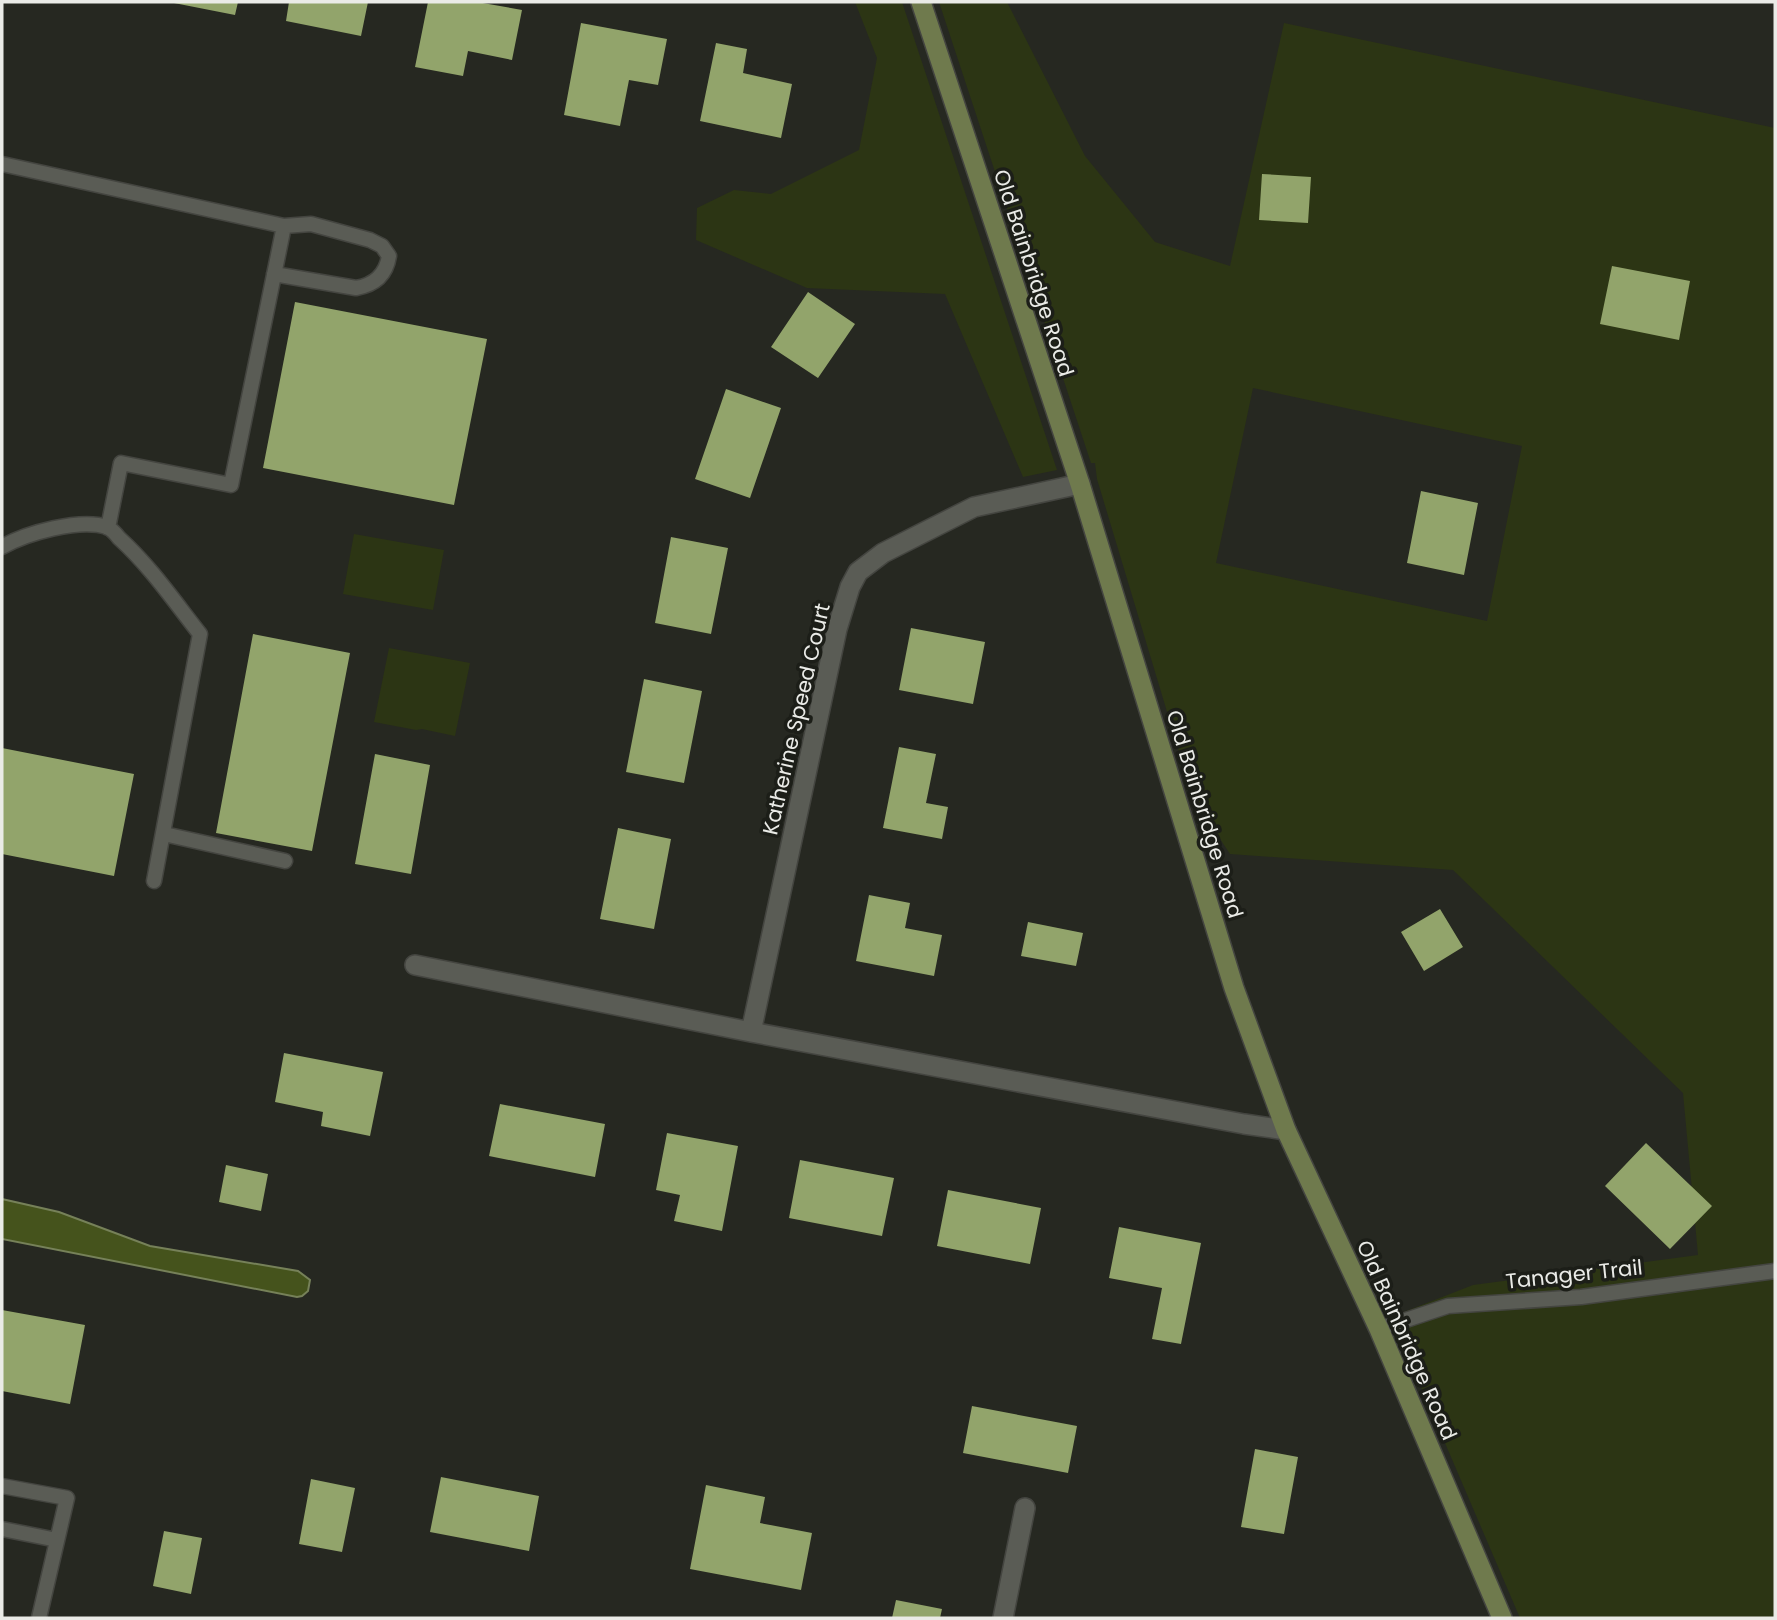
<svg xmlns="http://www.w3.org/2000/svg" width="1777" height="1620" viewBox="0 0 1777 1620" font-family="Poppins,sans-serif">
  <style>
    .green { fill: #2c3514; fill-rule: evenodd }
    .water { fill: #45531c; stroke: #768159; stroke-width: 2 }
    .building { fill: #92a46b }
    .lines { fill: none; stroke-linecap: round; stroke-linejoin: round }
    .service-casing { stroke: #444540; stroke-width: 17 }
    .minor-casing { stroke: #444540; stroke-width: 22 }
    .secondary-casing { stroke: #444540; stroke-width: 22 }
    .service { stroke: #5a5c55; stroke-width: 14 }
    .minor { stroke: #5a5c55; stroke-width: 19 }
    .secondary { stroke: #6f7a4d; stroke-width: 19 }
    .labels { text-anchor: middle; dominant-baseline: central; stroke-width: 7; stroke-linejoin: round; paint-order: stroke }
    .street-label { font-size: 21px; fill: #eaebe7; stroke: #1c1e18 }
  </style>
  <rect width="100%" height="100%" fill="#262821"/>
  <path class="green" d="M855,2H902L1057,470L1023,477L945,294L807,288L696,240L697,208L734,190L771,194L859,150L877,58Z
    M939,2H1007L1085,156L1155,242L1230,266L1284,23L1775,128V1618H1520L1391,1317L1473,1285L1698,1255L1683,1093L1453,870L1230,854L1193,798L1097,479L1095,463H1091ZM1253,388L1522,446L1487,621L1216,563Z
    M354,534L444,550L433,610L343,594Z
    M389,648L470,663L455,736L422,729L416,730L374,722Z"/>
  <path class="water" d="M2,1199L59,1212L150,1246L298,1271L310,1280L308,1291L302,1296L297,1297L2,1239Z"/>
  <path class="building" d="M174,2H238L235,15L174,3Z
    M289,2H368L361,36L286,21Z
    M428,2H477L522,10L512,60L468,51L463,76L415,67Z
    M581,23L667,39L658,85L629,80L620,126L564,115Z
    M716,43L747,49L743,73L792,84L781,138L700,121Z
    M1262,174L1311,177L1308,223L1259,220Z
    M1612,266L1690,281L1679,340L1600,324Z
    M808,292L855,324L818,378L771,347Z
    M295,302L487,339L454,505L263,468Z
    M726,389L781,408L750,498L695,479Z
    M1421,491L1478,503L1464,575L1407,563Z
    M671,537L728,548L711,634L655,623Z
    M911,628L985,642L973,704L899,690Z
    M253,634L350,653L312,851L216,833Z
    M644,679L702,691L684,783L626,772Z
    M899,747L936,754L926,803L948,807L942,839L883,828Z
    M2,748L134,774L114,876L2,854Z
    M375,754L430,765L411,874L355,864Z
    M618,828L671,839L654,929L600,919Z
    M869,895L910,903L905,928L942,935L934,976L856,961Z
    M1440,909L1463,947L1424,971L1401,932Z
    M1028,922L1083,933L1076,966L1021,956Z
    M284,1053L383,1072L370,1136L321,1126L323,1112L275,1102Z
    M500,1104L605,1124L595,1177L489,1156Z
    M667,1133L738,1146L722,1231L674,1221L680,1195L656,1190Z
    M1646,1143L1712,1206L1670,1249L1605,1186Z
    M800,1160L894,1178L882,1236L789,1218Z
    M226,1165L268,1174L261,1211L219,1202Z
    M948,1190L1041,1208L1030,1264L937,1246Z
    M1119,1227L1201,1243L1181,1344L1152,1339L1162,1288L1109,1278Z
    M2,1310L85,1325L70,1404L2,1391Z
    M972,1406L1077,1426L1068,1473L963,1453Z
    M1255,1449L1298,1457L1284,1534L1241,1527Z
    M441,1477L539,1496L529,1551L430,1532Z
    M311,1479L355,1488L342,1552L299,1544Z
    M706,1485L765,1497L760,1523L812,1533L801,1590L690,1569Z
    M164,1531L202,1538L191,1594L153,1586Z
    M896,1600L942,1609L940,1618H892Z"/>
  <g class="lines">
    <g class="service-casing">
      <path id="service" d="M2,164L284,226L311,224L370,240L382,246L389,256C386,275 374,285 356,288L274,274
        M108,528L121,463L231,485L284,226
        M2,547C26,533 80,518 107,527C111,529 116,534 119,538C150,566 174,601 200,634L154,881
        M164,834L285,861
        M1379,1329L1448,1306L1581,1297L1775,1271
        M2,1486L67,1498L39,1618
        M2,1529L57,1540"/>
    </g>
    <g class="minor-casing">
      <path id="minor" d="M415,965L751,1032L1244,1124L1286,1130
        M751,1032L837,629L850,587L858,572L883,553L974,507L1080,484
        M1003,1618L1025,1508"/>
    </g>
    <g class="secondary-casing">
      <path id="secondary" d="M921,2L1080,484L1234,988L1286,1130L1379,1329L1502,1618"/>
    </g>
    <use href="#service" class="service"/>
    <use href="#minor" class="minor"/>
    <use href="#secondary" class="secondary"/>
  </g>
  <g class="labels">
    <g class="street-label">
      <text transform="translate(1034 273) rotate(72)">Old Bainbridge Road</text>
      <text transform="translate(796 719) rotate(-77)">Katherine Speed Court</text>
      <text transform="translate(1205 814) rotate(73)">Old Bainbridge Road</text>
      <text transform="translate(1574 1274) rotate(-6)">Tanager Trail</text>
      <text transform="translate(1407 1340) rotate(66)">Old Bainbridge Road</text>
    </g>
  </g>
  <rect width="1777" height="1620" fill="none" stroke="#eaebe7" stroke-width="7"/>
</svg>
